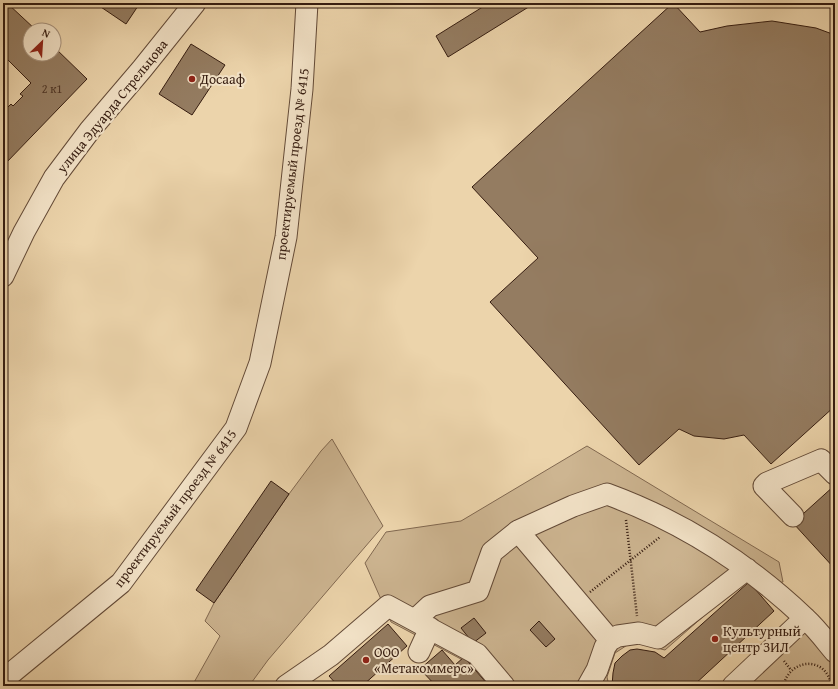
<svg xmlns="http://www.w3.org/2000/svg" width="838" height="689" viewBox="0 0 838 689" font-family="'Gentium Book Plus',serif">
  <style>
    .green { fill: #cdb591; stroke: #816850 }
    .building { fill: #947c61; stroke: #351c10 }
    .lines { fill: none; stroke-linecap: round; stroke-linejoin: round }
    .minor-casing { stroke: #634a37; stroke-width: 23 }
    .path { stroke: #351c10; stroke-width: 2.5; stroke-dasharray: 1 2; stroke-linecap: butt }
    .minor { stroke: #f3e3c8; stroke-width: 21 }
    .poi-dot { fill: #8f2418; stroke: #f3e3c8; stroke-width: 1.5 }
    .labels { text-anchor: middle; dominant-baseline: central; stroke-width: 4; stroke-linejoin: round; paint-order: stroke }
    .number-label { font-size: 12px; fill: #4d3424 }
    .poi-label { font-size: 14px; fill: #351c10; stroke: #f3e3c8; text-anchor: start }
    .street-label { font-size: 14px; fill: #351c10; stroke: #f3e3c8 }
  </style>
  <rect width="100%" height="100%" fill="#ecd4ab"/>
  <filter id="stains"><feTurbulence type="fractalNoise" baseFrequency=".005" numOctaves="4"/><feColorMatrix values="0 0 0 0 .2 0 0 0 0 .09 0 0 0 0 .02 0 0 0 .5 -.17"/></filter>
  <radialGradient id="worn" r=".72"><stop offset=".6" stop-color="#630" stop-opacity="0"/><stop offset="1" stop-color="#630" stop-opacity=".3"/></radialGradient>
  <path class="green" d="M332,439L383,526L268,660L249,686H192L220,636L205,621L214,603L289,494L321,451Z
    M587,446L779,562L783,582L770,584L746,579L665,650L632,642L615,653L607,677L609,686H492L476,667L391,622L365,563L386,532L461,521Z
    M801,622L835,657V686H746Z"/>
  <path class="building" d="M3,3H7L36,30H30V54H54V47L87,79L5,164H3V112L11,104L13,106L23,96L20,94L31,83L3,55Z
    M95,3H140L126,24Z
    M489,3H535L448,57L436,36Z
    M673,3L700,32L727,26L772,21L816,28L835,35V406L771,464L744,435L724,439L694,436L679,429L639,465L490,302L538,258L472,187Z
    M191,44L225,65L192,115L159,94Z
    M271,481L289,494L214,603L196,590Z
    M835,485V569L793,523Z
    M749,582L774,611L693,686H612L613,673L615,663L622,656L630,650L637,649L655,652L664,658Z
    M474,618L486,633L473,643L461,628Z
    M539,621L555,639L546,647L530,630Z
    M388,624L407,646L362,686H338L329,676Z
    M442,650L455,665L464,657L489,686H436L420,669Z"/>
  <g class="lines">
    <g class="minor-casing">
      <path id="minor" d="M3,276L24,232L54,178L90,130L142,69L195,3
        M793,516L764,486L767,483L821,460L835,474
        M518,531L610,640
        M415,620L430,606L478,591L492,552L518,531L573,506L607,494C681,521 748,564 805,618C816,628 825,640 835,652
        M419,652L430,628
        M3,680L121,583L236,428L260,363L286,237L302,89L307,3
        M286,686L331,655L388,606L477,654L504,686
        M588,686L597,670L605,647L610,640L618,636L639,633L658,638L747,569
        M733,686L805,618"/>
    </g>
    <path class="path" d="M626,520L637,616
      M590,592L660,537
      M755,630L761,637
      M784,661L791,670
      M783,686C791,656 828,657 831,686"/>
    <use href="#minor" class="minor"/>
  </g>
  <g class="poi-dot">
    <circle cx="192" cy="79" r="4"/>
    <circle cx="715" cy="639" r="4"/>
    <circle cx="366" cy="660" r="4"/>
  </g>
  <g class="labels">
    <g class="number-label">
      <text x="52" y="88">2 к1</text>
    </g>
    <g class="poi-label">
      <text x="200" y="79">Досааф</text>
      <text x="723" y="631">Культурный<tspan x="723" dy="16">центр ЗИЛ</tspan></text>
      <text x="374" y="652">ООО<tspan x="374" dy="16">«Метакоммерс»</tspan></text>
    </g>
    <g class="street-label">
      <text transform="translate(112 106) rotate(-51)">улица Эдуарда Стрельцова</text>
      <text transform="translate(292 164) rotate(-83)">проектируемый проезд № 6415</text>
      <text transform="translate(175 508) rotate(-53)">проектируемый проезд № 6415</text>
    </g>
  </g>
  <rect width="838" height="689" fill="none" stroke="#ecd4ab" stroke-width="16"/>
  <rect x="4" y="4" width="830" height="681" fill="none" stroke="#351c10" stroke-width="2"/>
  <rect x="8" y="8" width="822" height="673" fill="none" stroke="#351c10"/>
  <g transform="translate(42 42) rotate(25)"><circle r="19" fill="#f3e3c8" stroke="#a7937e"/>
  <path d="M0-3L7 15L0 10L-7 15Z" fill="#8f2418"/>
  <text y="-6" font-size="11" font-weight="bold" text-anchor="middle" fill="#351c10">N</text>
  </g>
  <rect width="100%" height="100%" filter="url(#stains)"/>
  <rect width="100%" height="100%" fill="url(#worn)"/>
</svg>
